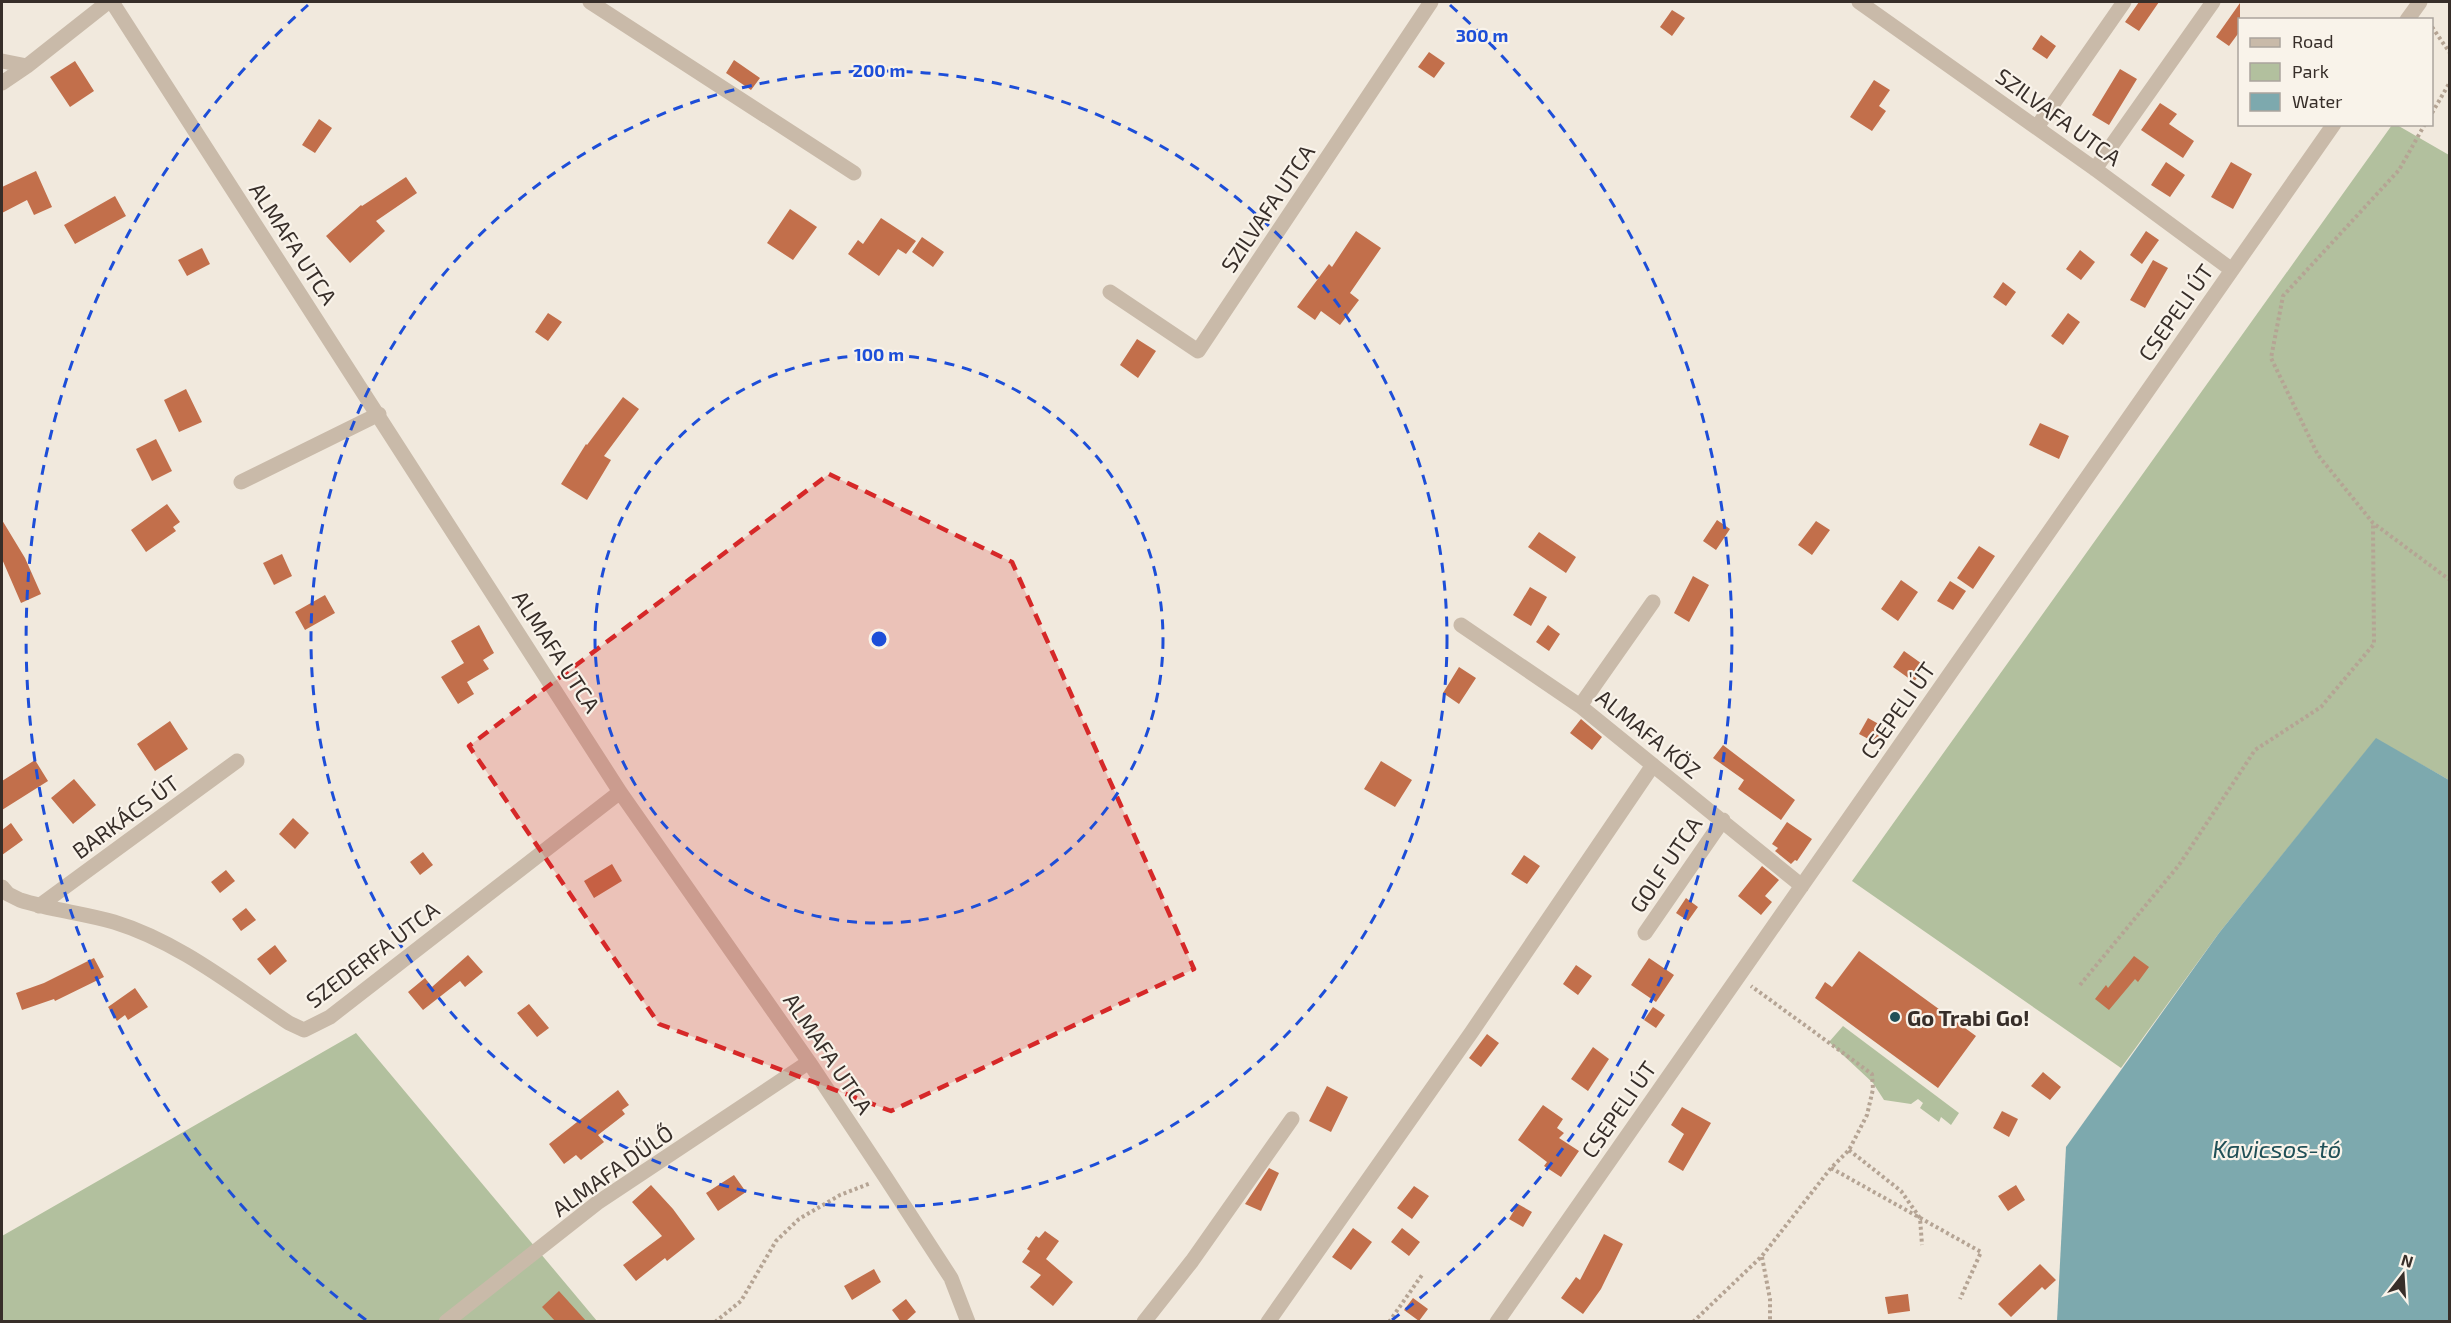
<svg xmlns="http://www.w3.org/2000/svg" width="2451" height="1323" viewBox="0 0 2451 1323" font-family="'Exo 2',sans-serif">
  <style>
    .green { fill: #b2c09e }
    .water { fill: #7da9ae }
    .building { fill: #c26f4b }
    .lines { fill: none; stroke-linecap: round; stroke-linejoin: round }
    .path { stroke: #b5a494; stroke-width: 4; stroke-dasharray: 3 3; stroke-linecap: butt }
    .minor { stroke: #c9baa9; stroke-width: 15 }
    .marked { fill: #d62828; fill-opacity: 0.2; stroke: #d62828; stroke-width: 4.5; stroke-dasharray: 12 8; stroke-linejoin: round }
    .ring { fill: none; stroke: #1d4ed8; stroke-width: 3; stroke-dasharray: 10 8 }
    .poi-dot { fill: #205057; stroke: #f9f3ea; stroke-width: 2 }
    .labels { text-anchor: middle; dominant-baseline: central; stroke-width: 4.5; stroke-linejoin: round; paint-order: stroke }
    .street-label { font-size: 22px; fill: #372e29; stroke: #f9f3ea }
    .poi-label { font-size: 22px; font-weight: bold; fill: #372e29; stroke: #f9f3ea; text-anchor: start }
    .water-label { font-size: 24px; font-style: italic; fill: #205057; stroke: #f9f3ea }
    .centre { fill: #1d4ed8; stroke: #f9f3ea; stroke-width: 3 }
    .ring-label { font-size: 18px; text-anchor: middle; font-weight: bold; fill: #1d4ed8; stroke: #f9f3ea; stroke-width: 4.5; stroke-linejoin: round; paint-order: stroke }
  </style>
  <rect width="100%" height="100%" fill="#f1e9dd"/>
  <path class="green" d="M2392,125H2397L2449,155V780L2376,739L2219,933L2121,1068L1852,881Z
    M1843,1026L1959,1113L1951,1125L1941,1117L1939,1122L1920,1108L1923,1103L1918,1099L1911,1104L1884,1100L1873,1083L1829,1042Z
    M356,1033L597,1321H2V1236Z"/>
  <path class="water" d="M2376,738L2449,780V1321H2057L2066,1147L2219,933Z"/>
  <path class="building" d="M2139,2H2159L2139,31L2125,22Z
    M2240,3V31L2229,46L2216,37Z
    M1672,10L1685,18L1672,36L1660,27Z
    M2041,35L2056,46L2047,59L2032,49Z
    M1429,52L1445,63L1434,78L1418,67Z
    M734,60L760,78L751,90L726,73Z
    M75,61L94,91L70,107L50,77Z
    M2120,69L2137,79L2109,125L2092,115Z
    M1874,80L1890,90L1879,106L1886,111L1872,131L1850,117Z
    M2160,103L2177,114L2169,124L2194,141L2183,158L2141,130Z
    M319,119L332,128L315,153L302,145Z
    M2166,162L2185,175L2170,197L2151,185Z
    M2231,162L2252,174L2233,209L2211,197Z
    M36,171L52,207L34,215L27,200L2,213V187Z
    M406,177L417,193L376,221L385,231L350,263L326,236L361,205L362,206Z
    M115,196L126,216L75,244L64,225Z
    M790,209L817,227L793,260L767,243Z
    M881,218L916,241L906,254L898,249L879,276L848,254L858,240L863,244Z
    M1356,231L1381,248L1350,293L1359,300L1340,325L1321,311L1315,320L1297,307L1329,264L1332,267Z
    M2146,231L2159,240L2142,264L2130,255Z
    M922,237L944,252L933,267L912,252Z
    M202,248L210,264L187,276L178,260Z
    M2080,250L2095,262L2081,280L2066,269Z
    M2153,260L2168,268L2145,308L2130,300Z
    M2003,282L2016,292L2006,306L1993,297Z
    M548,313L562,322L548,341L535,332Z
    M2068,313L2080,322L2063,345L2051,336Z
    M1137,339L1156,351L1138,378L1120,365Z
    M186,389L202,422L179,432L164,400Z
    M623,397L639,409L604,456L611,460L587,500L561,484L586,444L587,445Z
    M2040,423L2069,436L2059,459L2029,445Z
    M156,439L172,471L152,481L136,449Z
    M167,504L180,522L173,527L176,531L146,552L131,530Z
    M2,520L25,558L41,594L21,603L2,559Z
    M1717,520L1730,529L1716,550L1703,541Z
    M1816,521L1830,530L1812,555L1798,545Z
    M1539,532L1576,557L1566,573L1528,547Z
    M1979,546L1995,556L1973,589L1957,578Z
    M282,554L292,576L274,585L263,563Z
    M1693,576L1709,585L1689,622L1674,613Z
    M1901,580L1918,592L1898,621L1881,609Z
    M1950,581L1966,591L1953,610L1937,601Z
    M1530,587L1547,597L1531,626L1513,615Z
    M325,595L335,613L305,630L295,612Z
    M479,625L494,653L483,660L489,669L467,682L474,694L458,704L441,677L464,663L451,641Z
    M1548,625L1560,634L1549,651L1536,642Z
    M1904,651L1925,666L1914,682L1893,667Z
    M1459,667L1476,678L1459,704L1443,693Z
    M1868,718L1884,727L1876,743L1859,734Z
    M1581,719L1602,737L1592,750L1570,733Z
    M170,721L188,749L155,771L137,744Z
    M1723,745L1795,800L1781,820L1738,789L1744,780L1713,758Z
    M35,760L48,781L2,810V781Z
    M1381,761L1412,780L1395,807L1364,789Z
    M74,779L96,805L73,824L51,798Z
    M293,818L309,833L295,849L279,834Z
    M1787,822L1812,839L1797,861L1795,860L1791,864L1775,851L1778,848L1772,844Z
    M11,823L23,840L2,855V830Z
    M423,852L433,865L420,875L410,862Z
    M1524,855L1540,866L1527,884L1511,874Z
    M612,864L622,881L594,898L584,881Z
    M1762,866L1779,880L1765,896L1772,902L1761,915L1738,896Z
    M226,870L235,881L220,893L211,882Z
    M1686,898L1698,907L1688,921L1676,913Z
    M246,908L256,920L241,931L232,919Z
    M275,945L287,961L270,975L257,959Z
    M1859,951L1976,1036L1938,1088L1815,998L1825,982L1832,987Z
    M468,955L483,972L465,987L460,981L423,1010L408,992L425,978L432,987Z
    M2134,956L2149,967L2138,982L2135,979L2109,1010L2095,999L2106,985L2108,988Z
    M94,958L104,977L55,1001L54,999L22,1010L16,993L44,983Z
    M1649,958L1674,975L1656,1002L1631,985Z
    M1576,965L1592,976L1578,995L1563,984Z
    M135,988L148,1007L128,1020L125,1015L117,1021L108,1007Z
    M529,1004L549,1028L537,1037L517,1013Z
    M1653,1007L1665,1015L1656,1028L1644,1020Z
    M1487,1034L1499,1043L1481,1067L1469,1058Z
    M1593,1047L1609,1059L1588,1091L1571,1079Z
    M2043,1072L2061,1087L2050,1100L2031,1086Z
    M1327,1086L1348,1097L1331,1132L1309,1121Z
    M618,1090L629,1105L622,1110L625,1114L598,1135L604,1142L581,1160L576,1155L564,1164L549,1144Z
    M1543,1105L1563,1119L1557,1128L1564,1133L1559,1138L1579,1151L1561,1177L1544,1166L1547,1162L1518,1140Z
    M1682,1107L1711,1123L1683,1171L1668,1162L1684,1134L1671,1125Z
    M2002,1111L2018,1119L2009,1137L1993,1128Z
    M1269,1168L1279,1173L1261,1211L1245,1204Z
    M734,1175L746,1192L718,1211L706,1193Z
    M651,1185L673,1209L695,1239L667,1261L665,1258L636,1281L623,1265L662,1236L632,1202Z
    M2016,1185L2025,1200L2008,1211L1998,1196Z
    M1414,1186L1429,1196L1412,1219L1397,1208Z
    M1518,1204L1532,1212L1523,1227L1509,1219Z
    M1353,1228L1372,1242L1351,1270L1332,1257Z
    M1402,1228L1420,1242L1409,1256L1391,1242Z
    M1045,1231L1059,1241L1046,1259L1073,1282L1053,1306L1030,1287L1041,1275L1022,1262L1030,1251L1027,1249L1036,1236L1039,1238Z
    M1604,1234L1623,1244L1601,1289L1583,1314L1561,1298L1576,1277L1580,1280Z
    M2040,1264L2056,1280L2045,1290L2042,1287L2011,1317L1998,1304Z
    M874,1269L881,1282L852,1300L844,1286Z
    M559,1291L587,1322H556L542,1307Z
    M1908,1294L1910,1311L1888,1314L1885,1297Z
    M1413,1298L1428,1309L1419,1321L1404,1310Z
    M906,1299L916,1312L905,1322H901L892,1310Z"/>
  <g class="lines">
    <path class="path" d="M2432,27L2450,53
      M2432,113L2450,82
      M2425,124L2399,170L2283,296L2271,358L2318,455L2373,523L2450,580
      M2080,985L2179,865L2255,750L2321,707L2374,644L2373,523
      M1849,1150L1901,1191L1920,1218L1922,1245
      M1831,1168L1981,1252L1960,1299
      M1762,1257L1770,1299V1322
      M715,1322L741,1301L776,1241L799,1219L840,1195L871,1183
      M1389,1322L1422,1275
      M1693,1322L1762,1256L1831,1168L1849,1150L1867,1115L1873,1089L1872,1074L1751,986"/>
    <path class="minor" d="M112,2L620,792L809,1062L886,1178L951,1278L968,1322
      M590,2L854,173
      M1859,2L2095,169L2232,270
      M2407,20L2420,2
      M2,61L27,66
      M2,83L27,66L108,2
      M2037,127L2124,2
      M2095,169L2213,2
      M1110,292L1198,351L1431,2
      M241,482L379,414
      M1461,625L1580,706L1802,886
      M1580,706L1653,602
      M2,887L8,894L20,900C51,910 83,913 114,922C179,942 233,986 289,1023L304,1030L330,1017L620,792
      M39,906L237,761
      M1645,933L1723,820
      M446,1322L597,1203L809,1062
      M1144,1322L1192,1261L1292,1119
      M1268,1322L1471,1033L1653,765
      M1497,1322L2334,124"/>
  </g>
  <path class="marked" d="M829,474L1012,562L1194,969L891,1111L659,1024L469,746Z"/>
  <g class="ring">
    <circle cx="879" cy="639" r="284"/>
    <circle cx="879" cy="639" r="568"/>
    <path d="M366 1320A853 853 0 0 1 308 5M1450 5A853 853 0 0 1 1392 1320"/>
  </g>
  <circle class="poi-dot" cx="1895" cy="1017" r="6"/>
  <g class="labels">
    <g class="street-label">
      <text transform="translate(2059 116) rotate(36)">SZILVAFA UTCA</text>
      <text transform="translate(1267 208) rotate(-56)">SZILVAFA UTCA</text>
      <text transform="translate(294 243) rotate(57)">ALMAFA UTCA</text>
      <text transform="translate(2175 312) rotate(-55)">CSEPELI ÚT</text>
      <text transform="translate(557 651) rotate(57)">ALMAFA UTCA</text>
      <text transform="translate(1897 710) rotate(-55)">CSEPELI ÚT</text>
      <text transform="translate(1649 733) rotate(39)">ALMAFA KÖZ</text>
      <text transform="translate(125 816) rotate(-36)">BARKÁCS ÚT</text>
      <text transform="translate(1665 864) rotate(-56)">GOLF UTCA</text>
      <text transform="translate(372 954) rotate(-37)">SZEDERFA UTCA</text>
      <text transform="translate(829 1053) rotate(56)">ALMAFA UTCA</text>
      <text transform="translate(1618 1109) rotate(-55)">CSEPELI ÚT</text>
      <text transform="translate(612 1170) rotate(-35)">ALMAFA DŰLŐ</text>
    </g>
    <g class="poi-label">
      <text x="1907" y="1017">Go Trabi Go!</text>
    </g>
    <g class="water-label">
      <text x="2277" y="1148">Kavicsos-tó</text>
    </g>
  </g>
  <circle cx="879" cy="639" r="9" class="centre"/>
  <g class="ring-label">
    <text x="1482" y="42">300 m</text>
    <text x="879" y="77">200 m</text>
    <text x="879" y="361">100 m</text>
  </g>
  <rect width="2451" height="1323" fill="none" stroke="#372e29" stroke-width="6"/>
  <rect x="2238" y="18" width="195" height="108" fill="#f9f3ea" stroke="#aba49d" stroke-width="1.5"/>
  <rect x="2250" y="38" width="30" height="9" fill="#c9baa9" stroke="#aba49d" stroke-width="1.5"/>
  <text x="2292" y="48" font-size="18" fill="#372e29">Road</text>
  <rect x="2250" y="63" width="30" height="18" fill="#b2c09e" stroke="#aba49d" stroke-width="1.5"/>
  <text x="2292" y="78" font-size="18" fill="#372e29">Park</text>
  <rect x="2250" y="93" width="30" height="18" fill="#7da9ae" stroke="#aba49d" stroke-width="1.5"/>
  <text x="2292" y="108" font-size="18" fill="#372e29">Water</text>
  <g transform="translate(2403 1275) rotate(17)" stroke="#f9f3ea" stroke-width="4.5" paint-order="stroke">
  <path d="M0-4.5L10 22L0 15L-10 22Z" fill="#372e29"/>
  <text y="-9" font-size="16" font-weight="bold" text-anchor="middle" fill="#372e29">N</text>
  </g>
</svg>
